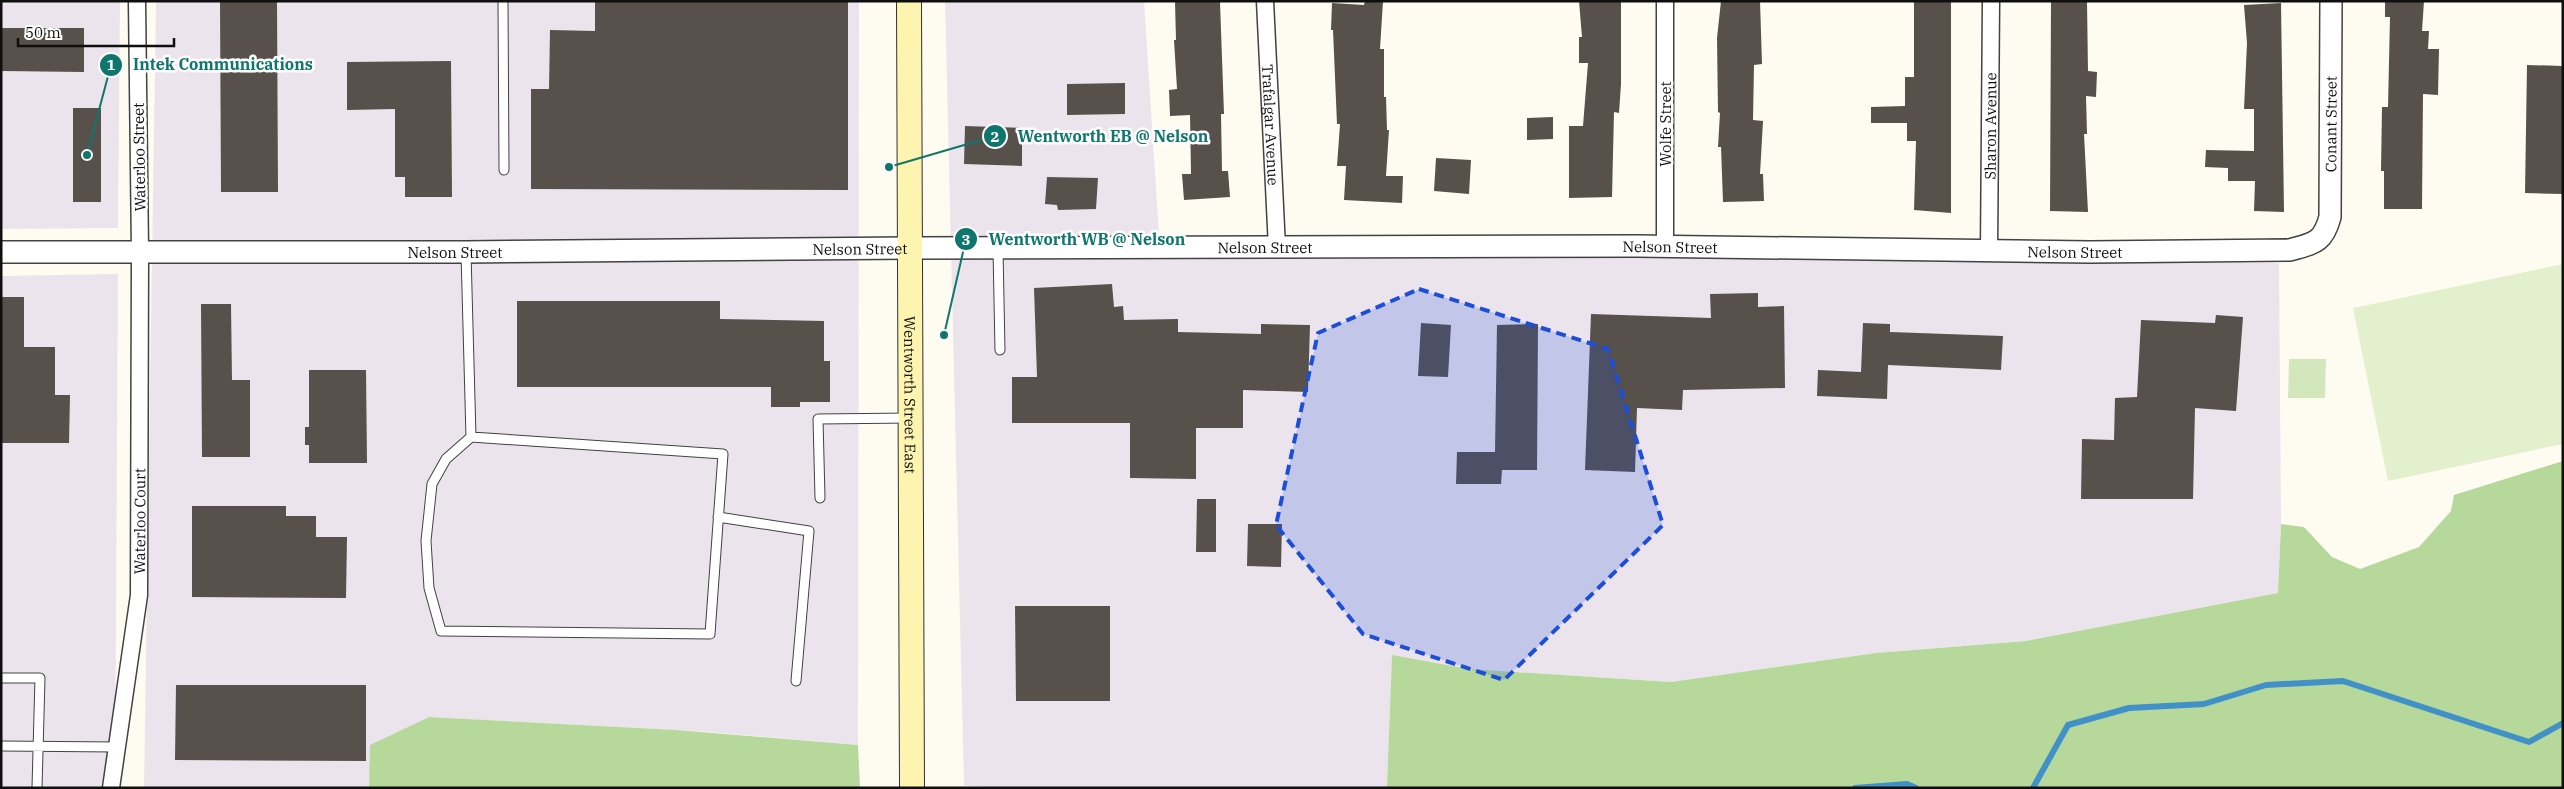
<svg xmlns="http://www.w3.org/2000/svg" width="2564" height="789" viewBox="0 0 2564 789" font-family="'IBM Plex Serif',serif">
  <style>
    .industrial { fill: #ece4ed }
    .green { fill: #d2e8bc }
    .forest { fill: #b6d89b }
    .pitch { fill: #e3f0cd }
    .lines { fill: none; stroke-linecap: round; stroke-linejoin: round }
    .stream { stroke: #4191c8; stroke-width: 6 }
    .building { fill: #57504b }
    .service-casing { stroke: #424242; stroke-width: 11 }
    .minor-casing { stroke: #424242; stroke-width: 19 }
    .tertiary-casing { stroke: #424242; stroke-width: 24 }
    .secondary-casing { stroke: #313131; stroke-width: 26 }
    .service { stroke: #fff; stroke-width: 9 }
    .minor { stroke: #fff; stroke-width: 16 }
    .tertiary { stroke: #fff; stroke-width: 21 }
    .secondary { stroke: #fcf4af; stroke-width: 24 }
    .marked { fill: #1d4ed8; fill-opacity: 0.2; stroke: #1d4ed8; stroke-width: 4; stroke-dasharray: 10 6; stroke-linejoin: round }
    .labels { text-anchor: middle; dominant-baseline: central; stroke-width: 5; stroke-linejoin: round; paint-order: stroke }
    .street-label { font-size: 15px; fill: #0f0f0f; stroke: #fff }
    .leader { fill: none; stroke: #0f766e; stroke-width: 2 }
    .callout-dot { fill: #0f766e; stroke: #fff; stroke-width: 2 }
    .mark-label { font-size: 15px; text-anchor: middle; font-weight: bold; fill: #fff }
    .callout-label { font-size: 16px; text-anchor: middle; font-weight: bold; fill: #0f766e; stroke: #fff; stroke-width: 5; stroke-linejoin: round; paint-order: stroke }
  </style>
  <rect width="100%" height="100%" fill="#fefcf1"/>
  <path class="industrial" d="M1,1H120L118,228L1,229Z
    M156,1H859L858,745L709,732L429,717L371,745L369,788H144Z
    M945,1H1144L1160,250L2279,263L2281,524L2278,593L2026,641L1876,653L1671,682L1469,669L1392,656L1387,787L1004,788L964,786Z
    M118,274L115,788H1V276Z"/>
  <path class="green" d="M2289,359H2326L2325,398H2288Z"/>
  <path class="forest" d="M2563,461V788H1383L1387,786L1392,655L1469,669L1671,682L1876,653L2026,641L2278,593L2281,524L2304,527L2332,557L2360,569L2419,547L2451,511L2454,495Z
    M429,717L676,730L858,745L860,788H369L370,745Z"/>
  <path class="pitch" d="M2563,264V444L2388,481L2353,308Z"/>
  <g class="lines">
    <path class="stream" d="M1855,788L1907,784L1916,788
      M2033,788L2068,725L2129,708L2204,704L2266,685L2343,681L2529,742L2563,723"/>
  </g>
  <path class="building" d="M220,1H277L278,192H221Z
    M595,1H848V190L531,189V89H549L550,30L595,31Z
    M1365,1H1383L1380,49H1384V97H1386L1387,130H1389L1386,176H1403L1402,203L1344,200L1346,166H1337L1340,124H1337L1333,30H1331L1332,3L1364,5Z
    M1579,1H1621V84L1619,113L1614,112L1612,197L1569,198V126H1583L1588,63H1579V37H1582Z
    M1721,1H1760L1762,64L1754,65L1753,120L1763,121L1760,174H1763L1764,201L1723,202L1721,147H1718L1720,113L1718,112L1717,38Z
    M1914,1H1951V213L1914,210L1916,141H1907V123H1871V107L1905,106V77H1914Z
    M2051,1H2087L2088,71L2097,72L2096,97L2086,96L2087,134H2084L2088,212L2050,211Z
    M2385,1H2424L2422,31H2429L2428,49H2439L2438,95L2423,94L2422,209H2384V171H2381L2382,107H2388L2390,17H2385Z
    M1175,2H1220L1224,114H1221L1222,171H1228L1230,197L1184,200L1182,174H1191L1190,115L1170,116L1169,90L1177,89L1174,40H1176Z
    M2281,3L2284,212L2254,211L2255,181H2228V168L2205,167L2206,150L2254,151V109H2244L2247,43L2244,5Z
    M1,28H84V72L1,71Z
    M451,61L452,197H405V177H395V109L347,110V62Z
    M2527,65L2563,66V194L2525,193Z
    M1125,83V114L1067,115V84Z
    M73,108H101V202H73Z
    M1553,117V139L1527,140V118Z
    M965,126L1022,128V166L964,164Z
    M1436,158L1471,160L1469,194L1434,191Z
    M1047,177L1098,178L1096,209L1058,210L1057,205L1045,204Z
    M1112,284L1114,307L1123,306L1124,320L1178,319V332L1261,334V324L1310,325L1308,392L1243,390V428H1196V479L1130,478V423H1012V377H1037L1034,288Z
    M1758,293V307L1784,306L1785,388L1683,390L1682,410L1637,408L1635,472L1585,470L1591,314L1711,318L1710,294Z
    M1,297H24V347H55V395H70L69,443H1Z
    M517,301H720V319L824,321V361H830V402H800V407H771V387H517Z
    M201,304H231L232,380H250V457H202Z
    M2216,315L2243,317L2236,411L2195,408L2193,499H2081L2082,439L2114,440L2115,398L2137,397L2141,320L2215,323Z
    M1421,323L1451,325L1448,377L1418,376Z
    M1863,323L1890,324V332L2003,336L2001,370L1888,365L1887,399L1817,396L1818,370L1861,372Z
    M1538,324L1537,470H1502L1501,484H1456L1457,452H1495L1497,325Z
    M309,370H366L367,463H309V445H305V427H309Z
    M1197,499H1216V552H1196Z
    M192,506H286V516H316V537H347L346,598L192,597Z
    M1248,524H1282L1281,567L1247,566Z
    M1015,606H1110V701H1016Z
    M176,685H366V761L175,760Z"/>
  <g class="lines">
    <g class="service-casing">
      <path id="service" d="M503,1L504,170
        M998,249L1000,350
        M466,253L471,437L723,454L710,634L441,631L429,588L426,541L432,484L446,459L471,437
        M820,498L818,419L911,418
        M718,517L809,531L796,681
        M1,678H40L37,788
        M1,746L117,747"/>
    </g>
    <g class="minor-casing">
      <g id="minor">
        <path id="s1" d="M1265,1L1277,248"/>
        <path d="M1665,247V1"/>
        <path id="s2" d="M1989,251L1991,1"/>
        <path id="s3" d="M111,788L139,595L140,252L137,1"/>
      </g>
    </g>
    <g class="tertiary-casing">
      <g id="tertiary">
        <path id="s4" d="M1,252H466L910,248L1637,246L2090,252L2290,250C2314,243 2323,243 2330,217L2331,1"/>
      </g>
    </g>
    <g class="secondary-casing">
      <g id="secondary">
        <path id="s5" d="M909,1L912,788"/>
      </g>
    </g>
    <use href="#service" class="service"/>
    <use href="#minor" class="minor"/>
    <use href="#tertiary" class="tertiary"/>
    <use href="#secondary" class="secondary"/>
  </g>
  <path class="marked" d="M1419,289L1608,349L1663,525L1504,680L1363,634L1276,525L1318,333Z"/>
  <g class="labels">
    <g class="street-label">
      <text transform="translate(1665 124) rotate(-90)">Wolfe Street</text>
      <text stroke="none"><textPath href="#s4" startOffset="2438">Conant Street</textPath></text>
      <text stroke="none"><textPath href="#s1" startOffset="124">Trafalgar Avenue</textPath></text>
      <text stroke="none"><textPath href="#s2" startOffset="125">Sharon Avenue</textPath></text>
      <text transform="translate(139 157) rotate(-91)">Waterloo Street</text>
      <text stroke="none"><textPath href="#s4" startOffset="1669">Nelson Street</textPath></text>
      <text stroke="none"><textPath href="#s4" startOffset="1264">Nelson Street</textPath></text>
      <text stroke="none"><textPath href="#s4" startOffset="859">Nelson Street</textPath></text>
      <text stroke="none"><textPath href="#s4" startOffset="2074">Nelson Street</textPath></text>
      <text stroke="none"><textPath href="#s4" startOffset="454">Nelson Street</textPath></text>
      <text stroke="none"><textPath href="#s5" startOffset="394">Wentworth Street East</textPath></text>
      <text stroke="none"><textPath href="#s3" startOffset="269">Waterloo Court</textPath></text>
    </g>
  </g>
  <path class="leader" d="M87 155L111 65M889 167L995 136M944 335L966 239"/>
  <g class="callout-dot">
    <circle cx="87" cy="155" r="5"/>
    <circle cx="889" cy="167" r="5"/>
    <circle cx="944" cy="335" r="5"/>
    <circle cx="111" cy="65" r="12"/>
    <circle cx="995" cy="136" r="12"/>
    <circle cx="966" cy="239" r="12"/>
  </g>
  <g class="mark-label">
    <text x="111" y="70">1</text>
    <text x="995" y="142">2</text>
    <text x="966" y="245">3</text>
  </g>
  <g class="callout-label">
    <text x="223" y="70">Intek Communications</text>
    <text x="1113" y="142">Wentworth EB @ Nelson</text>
    <text x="1087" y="245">Wentworth WB @ Nelson</text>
  </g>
  <rect width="2564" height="789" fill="none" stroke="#0f0f0f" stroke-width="5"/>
  <path d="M18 38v8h156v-8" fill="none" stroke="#0f0f0f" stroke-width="2.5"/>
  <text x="25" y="38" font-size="15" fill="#0f0f0f" stroke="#ffffff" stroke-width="4" paint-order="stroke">50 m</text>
</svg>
